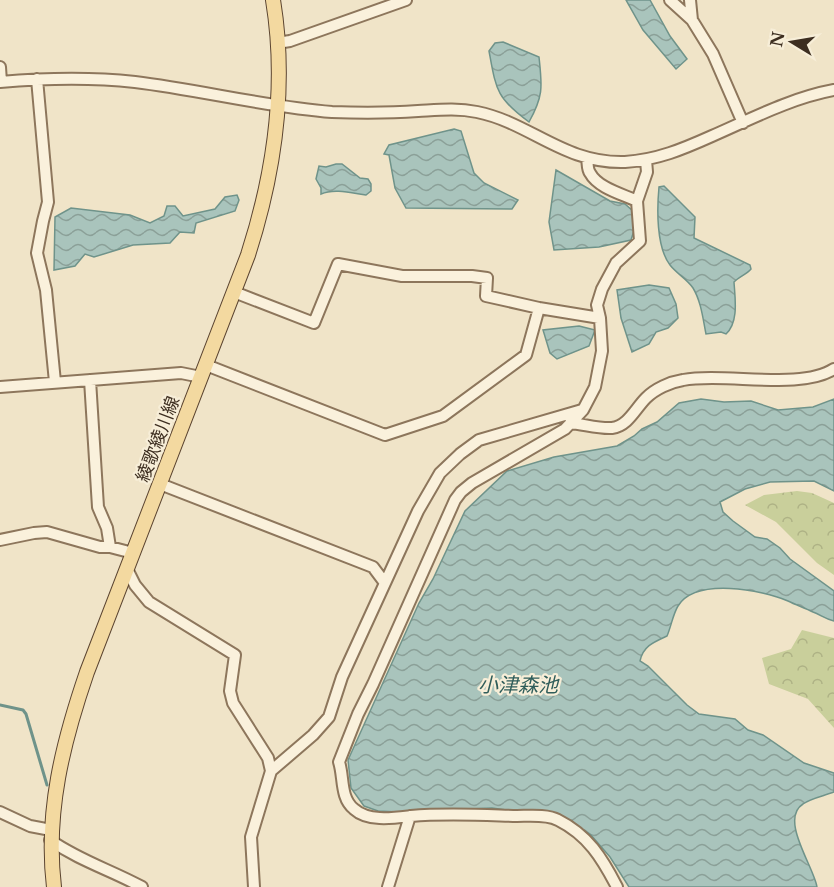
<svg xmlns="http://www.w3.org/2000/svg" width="834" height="887" viewBox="0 0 834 887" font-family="'Libre Baskerville','Noto Sans JP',serif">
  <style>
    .forest { fill: url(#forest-crowns) }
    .water { fill: url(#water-waves); stroke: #6f938a; stroke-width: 1.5 }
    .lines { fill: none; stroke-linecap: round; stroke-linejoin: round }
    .stream { stroke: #6f938a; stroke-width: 3 }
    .minor-casing { stroke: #8d765c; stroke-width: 14 }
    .major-casing { stroke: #5b4430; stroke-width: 16 }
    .minor { stroke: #faf1dc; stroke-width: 10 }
    .major { stroke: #f3d9a0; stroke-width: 14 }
    .labels { text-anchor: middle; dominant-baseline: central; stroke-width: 4.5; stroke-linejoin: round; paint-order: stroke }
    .street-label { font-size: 18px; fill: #3d2e20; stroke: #f7eed8 }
    .water-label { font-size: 20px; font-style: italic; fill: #2f5d5a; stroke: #f7eed8 }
  </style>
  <defs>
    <pattern id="forest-crowns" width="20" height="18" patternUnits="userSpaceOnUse" patternTransform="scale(1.5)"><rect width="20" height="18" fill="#c9cf9b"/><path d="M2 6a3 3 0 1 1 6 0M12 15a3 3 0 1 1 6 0" fill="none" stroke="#aeb285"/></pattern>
    <pattern id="water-waves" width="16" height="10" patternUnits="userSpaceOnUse" patternTransform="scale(1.5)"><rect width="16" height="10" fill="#a9c4bc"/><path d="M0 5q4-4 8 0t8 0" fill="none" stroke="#8ba098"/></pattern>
  </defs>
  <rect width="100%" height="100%" fill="#f0e4c8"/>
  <path class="forest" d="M797,491L812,493L834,503V575L817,563L776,522L745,505L764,495Z
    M802,630L834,638V728L808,699L769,684L762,658L791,649Z"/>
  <path class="water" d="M626,0H650L670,36L687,59L676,69L643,30Z
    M503,42L539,57C542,86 544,95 529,122C496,98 496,89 489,51L495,43Z
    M454,129L461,131L474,173L484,183L518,200L512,209L406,208L395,188L389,155L384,154L389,145Z
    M336,164H342L360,178L368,179L371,184V191L366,195C352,193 334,188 321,194V188L316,179L319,166L326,167Z
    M556,170L610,201L625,204L634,212L636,224L631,240L599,247L554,250L549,222Z
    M664,186L695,217L694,238L750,265L751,269C747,274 739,277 734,282C735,298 739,322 726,334L721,332L706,334C703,319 701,301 693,288C687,279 677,274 670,265C656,247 657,208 659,187Z
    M237,195L239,200L235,211L196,223L194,233L180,232L170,243L133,245L94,257L85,254L75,266L54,270L55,217L71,208L130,215L150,223L164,216L167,206H175L183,216L215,209L225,197Z
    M649,285L669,288L676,304L678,318L668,328L656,332L649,344L632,352L621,318L617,290Z
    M579,326L595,330L589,346L557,359L550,353L543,330Z
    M701,399L724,402L751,401L778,410L813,407L834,399V491L814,481L770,482L745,489L720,502L723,512L733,521L755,537L767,539L780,548L790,559L834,591V621C825,619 821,615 813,612C805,608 796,605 788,601C762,590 696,577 678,606C673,614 671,627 667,636C654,642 643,646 640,661L648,666L687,705L699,714L735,719L748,730L763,735L804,763L834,773V792C824,796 811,798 803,804C779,819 814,867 817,887H629L610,857L591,835L565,818L492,808L399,812L378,811L364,806L351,788L348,760L419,603L433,579L465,511L507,471L554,457L617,446L634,436L642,429L657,422L679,403Z"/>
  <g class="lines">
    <path class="stream" d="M0,705L23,710L26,714L47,785"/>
    <g class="minor-casing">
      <path id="minor" d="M670,0L692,20L713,54L743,123
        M690,0L692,20
        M277,43L290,41L406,0
        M0,67L1,82
        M37,79L48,202L43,221L37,253L46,290L55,382
        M0,82C46,78 90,77 135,82C201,90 266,107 332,112C361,113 390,113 418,111C438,110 457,108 477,112C531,123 564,164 625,162C657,160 683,149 712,136C751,119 791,98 834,90
        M587,158C588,163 587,169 590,173C598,188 622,194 637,201L640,241L616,263L602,289L597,305L600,318L602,351L595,387L583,410L565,429L472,483L461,492L455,500L373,684L358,714L339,762C344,777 340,798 354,809C368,822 394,818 411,816C446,813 482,815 517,816C528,816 547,814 558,820C588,835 602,858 617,887
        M637,201L647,172L646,160
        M234,292L314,323L338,264L402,276H472L487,278L486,296L539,308L600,318
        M206,365L385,435L443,416L526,355L539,308
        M90,380L98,507L107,528L110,547
        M0,387L181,373L201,377
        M570,423C583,424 599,429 612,428C628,426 635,409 646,398C655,389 670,382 683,380C724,372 800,391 834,369
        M160,484L373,567L385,583
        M0,540L34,533L47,532L100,547H110L133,553
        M127,569L135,585L149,602L235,655L230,691L233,703L268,758L271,771L251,837L254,887
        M271,771L313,735L329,717L342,677L418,511L440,473L460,454L479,440L582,410
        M0,812L30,826L51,830
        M50,840C80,861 111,870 142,887
        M388,887L410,816"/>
    </g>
    <g class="major-casing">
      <path id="major" d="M54,887C45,812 63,742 87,672L248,255C274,174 287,85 273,0"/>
    </g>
    <use href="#minor" class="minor"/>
    <use href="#major" class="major"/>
  </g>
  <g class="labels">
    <g class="street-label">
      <text transform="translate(158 439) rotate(-69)">綾歌綾川線</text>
    </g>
    <g class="water-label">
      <text x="518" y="685">小津森池</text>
    </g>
  </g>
  <g transform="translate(792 42) rotate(281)" stroke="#f7eed8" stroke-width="4.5" paint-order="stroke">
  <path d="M0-4.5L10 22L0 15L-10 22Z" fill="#3d2e20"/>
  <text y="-9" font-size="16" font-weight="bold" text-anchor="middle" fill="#3d2e20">N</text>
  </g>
</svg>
